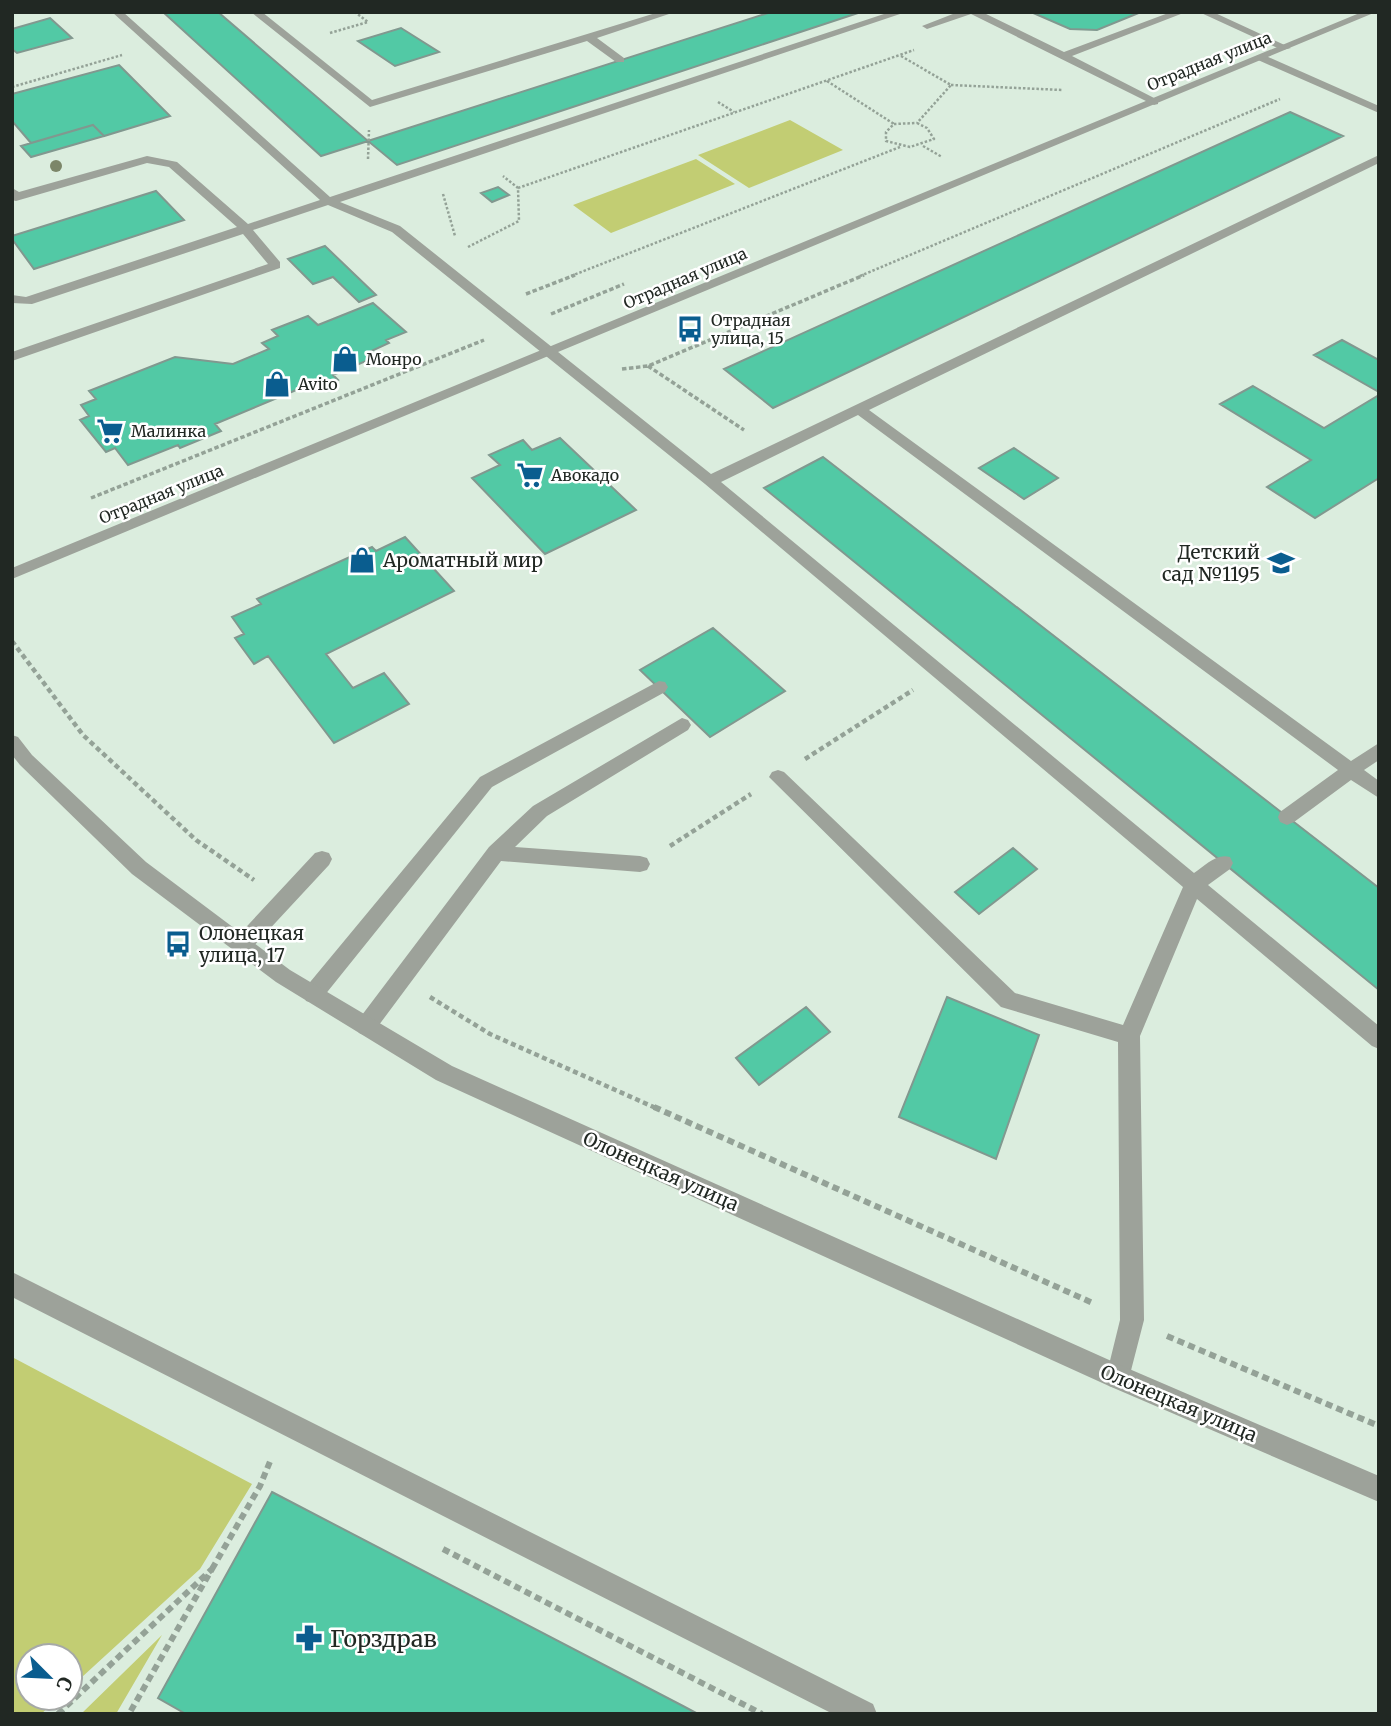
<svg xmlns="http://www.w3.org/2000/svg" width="1391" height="1726" viewBox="0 0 1391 1726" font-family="Merriweather,serif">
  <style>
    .green { fill: #c2cd73 }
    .building { fill: #52c9a5; stroke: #81988f; stroke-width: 2 }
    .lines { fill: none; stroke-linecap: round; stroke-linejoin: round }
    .path-far3 { stroke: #94a297; stroke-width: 2.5; stroke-dasharray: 2.5 2; stroke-linecap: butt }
    .path-far2 { stroke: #94a297; stroke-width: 3.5; stroke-dasharray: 4.5 2.5; stroke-linecap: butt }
    .path-far1 { stroke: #94a297; stroke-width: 4.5; stroke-dasharray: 5 3.5; stroke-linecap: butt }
    .path { stroke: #94a297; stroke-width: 6; stroke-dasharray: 7 4.5; stroke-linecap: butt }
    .service { fill: #9da29a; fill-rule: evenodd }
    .tertiary { fill: #9da29a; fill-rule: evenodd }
    .tree { fill: #7c8669 }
    .labels { text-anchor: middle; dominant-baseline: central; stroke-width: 5; stroke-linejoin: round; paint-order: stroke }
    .far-street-label { font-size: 16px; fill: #212823; stroke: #fff }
    .far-poi-label { font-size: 16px; fill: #212823; stroke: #fff; text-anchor: start }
    .poi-label { font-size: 19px; fill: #212823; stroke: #fff; text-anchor: start }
    .street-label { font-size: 19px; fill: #212823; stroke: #fff }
    .near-poi-label { font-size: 23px; fill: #212823; stroke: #fff; text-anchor: start }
  </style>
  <rect width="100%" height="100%" fill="#dbedde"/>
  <path class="green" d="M790,120L843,150L749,188L698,155Z
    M696,159L735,184L611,233L573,205Z
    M12,1357L252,1484L200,1569L70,1688V1656H28V1698H59L41,1714H12Z
    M162,1635L116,1714H81Z"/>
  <path class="building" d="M163,12H218L368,141L321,156Z
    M771,12H861L397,165L368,141Z
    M1031,12H1141L1097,30L1070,29Z
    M50,18L72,38L17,53L12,49V29Z
    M401,28L439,52L395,66L358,41Z
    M119,65L170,116L104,136L93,125L31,143L12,121V94Z
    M1290,112L1343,136L773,408L724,369Z
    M93,125L104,136L31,157L21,146Z
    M498,187L509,195L492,202L481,193Z
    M156,191L184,220L34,269L12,239V236Z
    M325,246L376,295L359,302L333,277L313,284L288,259Z
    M373,303L406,332L386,340L389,343L367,353L373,358L333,375L338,380L318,388L313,383L215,424L221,431L180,448L178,445L128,465L115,448L106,452L80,420L89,416L81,405L96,399L89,391L175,357L233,364L269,349L262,343L278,336L272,330L308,316L318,325Z
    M1342,340L1379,360V392L1314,355Z
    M1253,386L1324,428L1379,395V478L1315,518L1267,487L1311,460L1220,404Z
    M560,438L636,510L545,554L472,478L500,465L489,455L523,440L532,450Z
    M1014,448L1058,478L1024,499L979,468Z
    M823,457L1379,888V990L764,488Z
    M405,537L454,591L326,654L353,688L384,673L409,704L334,743L268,656L254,664L235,638L244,634L232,617L261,604L257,599L372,547L376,551Z
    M713,628L785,691L710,737L640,670Z
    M1013,848L1037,869L979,914L955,892Z
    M947,997L1039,1035L996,1159L899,1117Z
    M806,1007L830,1032L759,1085L736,1058Z
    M272,1492L683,1706L698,1714H186L158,1698Z"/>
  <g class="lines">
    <path class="path-far3" d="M330,33L368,22L355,12
      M901,56L951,85L917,123
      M827,81L894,124
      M951,85L1062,90
      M12,87L122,55
      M718,102L734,112
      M917,123L927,128L934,139L910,147L886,141V132L894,124Z
      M923,146L942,157
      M368,159L369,130
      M518,188L914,50
      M443,194L455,236
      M468,247L519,221L518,188L503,176
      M571,276L900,147
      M860,276L1280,99"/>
    <path class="path-far2" d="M526,294L575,275
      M551,314L624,284
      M648,366L744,430
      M622,369L648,366L864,275
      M91,498L484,340"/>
    <path class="path-far1" d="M12,641L83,735L196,840L254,880
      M805,759L913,690
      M670,846L751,794
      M430,997L490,1034L658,1109"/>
    <path class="path" d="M654,1107L1095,1304
      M1167,1336L1379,1426
      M443,1549L762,1714
      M212,1569L260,1486L271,1459
      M58,1714L212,1569L129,1714"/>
    <path class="service" d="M112,12H123L330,197L890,12H906L340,202L400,226L711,474L1379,155V163L869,410L1351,761L1379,743V760L1364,770L1379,781V798L1351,780L1294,822L1287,825L1280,822L1278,817L1280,812L1338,770L858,415L721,482L1194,873C1205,866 1216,853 1230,857L1233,863L1230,869L1208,885L1379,1026V1049L1372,1046L1197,899L1140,1036L1144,1320L1127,1386L1118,1389L1109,1386L1106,1377L1120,1320L1118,1042L1001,1007L769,777L772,772L778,770L784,772L1015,993L1123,1025L1183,887L705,484L392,232L328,205L253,230L280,262V268L12,361V352L268,264L243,234L32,304L12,303V295L26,297L237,227L169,167L147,163L16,201L12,200V188L19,192L147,156L177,162L248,224L320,200Z
      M251,12H262L372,100L659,12H675L597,38L624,58V62H616L587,41L370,107Z
      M958,12H982L1064,52L1171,12H1186L1072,56L1158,100V104L1154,105L971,14L927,29L922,26Z
      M1199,12H1213L1291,48L1282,50Z
      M1258,56H1266L1379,106V113L1258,60Z
      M659,681L665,682L668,687L665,692L492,787L320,1001L313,1003L306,1001L303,994L306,987L480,777Z
      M682,718L688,720L691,725L688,730L547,816L515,847L640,856L647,858L650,864L647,870L640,872L501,861L373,1033L366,1036L359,1033L355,1026L359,1019L489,847L533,806Z
      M322,851L329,853L332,859L329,865L249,951L242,954L235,951L232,945L235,939L315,853Z
      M12,1272L873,1704L877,1714H833L12,1297Z"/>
    <path class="tertiary" d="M1362,12H1376L12,579V568Z
      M12,735L18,737L32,755L146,862L290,970L452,1066L1127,1368L1379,1476V1502L1109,1386L436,1080L276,982L132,874L20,765L12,755Z"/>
  </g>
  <circle class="tree" cx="56" cy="166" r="6"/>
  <defs>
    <g id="bus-bare" transform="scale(2.1)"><path d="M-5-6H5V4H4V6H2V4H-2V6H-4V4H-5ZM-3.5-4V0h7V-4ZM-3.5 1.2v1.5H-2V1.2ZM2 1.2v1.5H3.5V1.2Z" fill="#0a5d8f" stroke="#fff" stroke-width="2.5" paint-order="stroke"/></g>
    <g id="shop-bare" transform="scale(2.1)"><path d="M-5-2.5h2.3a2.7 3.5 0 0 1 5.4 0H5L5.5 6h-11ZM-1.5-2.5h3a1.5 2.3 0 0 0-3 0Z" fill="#0a5d8f" stroke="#fff" stroke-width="2.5" paint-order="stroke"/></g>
    <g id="supermarket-bare" transform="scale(2.1)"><path d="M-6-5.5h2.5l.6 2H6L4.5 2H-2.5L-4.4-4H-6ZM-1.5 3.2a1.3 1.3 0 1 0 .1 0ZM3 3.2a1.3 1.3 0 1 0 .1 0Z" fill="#0a5d8f" stroke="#fff" stroke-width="2.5" paint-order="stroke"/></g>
    <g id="school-bare" transform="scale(2.1)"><path d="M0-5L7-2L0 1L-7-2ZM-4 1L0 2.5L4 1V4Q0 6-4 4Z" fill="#0a5d8f" stroke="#fff" stroke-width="2.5" paint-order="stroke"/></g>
    <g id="pharmacy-bare" transform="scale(2.1)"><path d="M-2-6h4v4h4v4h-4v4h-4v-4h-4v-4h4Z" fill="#0a5d8f" stroke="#fff" stroke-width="2.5" paint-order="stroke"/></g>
  </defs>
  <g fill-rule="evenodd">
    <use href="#bus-bare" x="690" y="329"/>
    <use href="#shop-bare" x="345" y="359"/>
    <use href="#shop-bare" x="277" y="384"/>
    <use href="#supermarket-bare" x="110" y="431"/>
    <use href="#supermarket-bare" x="530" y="475"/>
    <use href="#shop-bare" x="362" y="560"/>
    <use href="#school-bare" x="1281" y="563"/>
    <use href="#bus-bare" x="178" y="944"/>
    <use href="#pharmacy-bare" x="309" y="1638"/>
  </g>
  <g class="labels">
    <g class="far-street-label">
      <text transform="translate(1209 61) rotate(-22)">Отрадная улица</text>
      <text transform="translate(685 278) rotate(-23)">Отрадная улица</text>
      <text transform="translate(161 494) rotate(-22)">Отрадная улица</text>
    </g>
    <g class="far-poi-label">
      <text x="711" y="320">Отрадная<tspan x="711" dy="18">улица, 15</tspan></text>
      <text x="366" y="359">Монро</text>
      <text x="298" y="384">Avito</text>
      <text x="131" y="431">Малинка</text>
      <text x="551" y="475">Авокадо</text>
    </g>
    <g class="poi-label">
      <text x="1260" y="552" text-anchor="end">Детский<tspan x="1260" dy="22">сад №1195</tspan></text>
      <text x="383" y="560">Ароматный мир</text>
      <text x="199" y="933">Олонецкая<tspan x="199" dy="22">улица, 17</tspan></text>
    </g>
    <g class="street-label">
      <text transform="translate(661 1171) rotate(24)">Олонецкая улица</text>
      <text transform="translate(1179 1403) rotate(23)">Олонецкая улица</text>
    </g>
    <g class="near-poi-label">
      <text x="330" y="1638">Горздрав</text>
    </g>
  </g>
  <rect width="1391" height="1726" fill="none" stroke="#212823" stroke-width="28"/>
  <g transform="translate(49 1677) rotate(114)"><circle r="33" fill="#ffffff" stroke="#a6a9a7" stroke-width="2"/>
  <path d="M0-5L12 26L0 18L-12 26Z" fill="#0a5d8f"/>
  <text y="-10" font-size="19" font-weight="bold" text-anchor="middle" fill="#212823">С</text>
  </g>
</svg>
